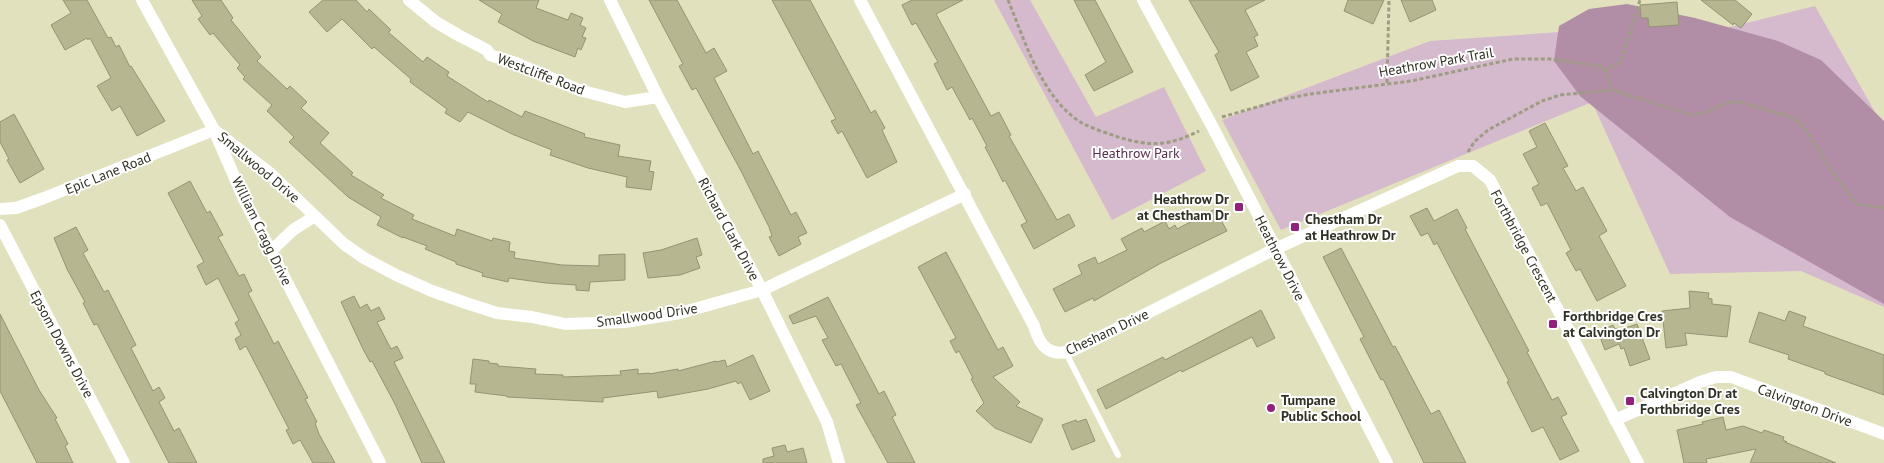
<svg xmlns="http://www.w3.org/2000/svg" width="1884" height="463" viewBox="0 0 1884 463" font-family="'PT Sans',sans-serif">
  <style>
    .green { fill: #d5b9cc }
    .forest { fill: #b18ea6 }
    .building { fill: #b6b690; stroke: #949474 }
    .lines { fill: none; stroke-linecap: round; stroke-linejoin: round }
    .path { stroke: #9d9d82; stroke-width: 3; stroke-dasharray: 4 2.5; stroke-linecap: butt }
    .service { stroke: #fff; stroke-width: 6 }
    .minor { stroke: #fff; stroke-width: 12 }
    .poi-dot { fill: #951f7c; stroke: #fff; stroke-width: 2 }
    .labels { text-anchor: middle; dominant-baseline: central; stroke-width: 4; stroke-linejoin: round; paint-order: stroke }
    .street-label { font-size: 14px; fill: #303123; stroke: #fff }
    .park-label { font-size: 14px; fill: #5c2e50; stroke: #fff }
    .poi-label { font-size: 14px; font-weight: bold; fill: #303123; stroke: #fff; text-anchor: start }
  </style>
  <rect width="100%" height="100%" fill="#e1e1be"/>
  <path class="green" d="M994,0H1030L1096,117L1164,87L1206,171L1112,220Z
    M1815,6L1884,128V307L1801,271L1670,274L1592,102L1281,230L1222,120L1430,41L1604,29L1718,30Z"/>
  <path class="forest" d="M1627,4L1695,18L1778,41L1821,60L1884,121V304L1730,217L1580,96L1554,61L1559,26L1589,9Z"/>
  <path class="building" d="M63,0H87L108,38L111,37L116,47L119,45L130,67L131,66L165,121L137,136L120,106L112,111L97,86L111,78L90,38L88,40L87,38L65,50L51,25L71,13Z
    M192,0H221L233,18L231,20L261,57L257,61L287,89L290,86L307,102L301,108L329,133L320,143L353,173L351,175L384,195L381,198L414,215L412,219L455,236L457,229L492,241L493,238L510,242L509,251L515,252L514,258L562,265L599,266V255L625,254V280L590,282L589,291L576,290V285L546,283L509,278L508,282L482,276L483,273L456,264V262L425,249L427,246L403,237V238L377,225L381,217L348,197L289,142L294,137L267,111L272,105L243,79L245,77L237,68L240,65L213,33L210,35L198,19L202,16Z
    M323,0H356L367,12L369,9L391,30L388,32L423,62L427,57L449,72L447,76L488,102L489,100L522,117L525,111L585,134L584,137L620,145L618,156L651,161L649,171L654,172L651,190L626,187L627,177L588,168L550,155L552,150L512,134L468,112L460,122L445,113L447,109L410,82L411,79L374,47L372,49L342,19L327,32L309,12Z
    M479,0H539L536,8L568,20L571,13L583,18L580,25L586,28L582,37L586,38L581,50L578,48L575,57L533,41L498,22L502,14Z
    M649,0H677L706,53L714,48L727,71L714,78L753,154L758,151L791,215L796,212L807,233L798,237L801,244L779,256L769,237L772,236L769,227L741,171L696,88L692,90L679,66L683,64Z
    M772,0H810L871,113L875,110L885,128L882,130L897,162L867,178L842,131L838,134L831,121L836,119Z
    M912,0H963L936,14L991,116L999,112L1011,135L1009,136L1057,220L1069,214L1075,226L1034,249L1021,225L1027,222L1005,180L1003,182L996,168L985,147L987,146L972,118L970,120L952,87L947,90L934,64L938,62L916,23L912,25L902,5Z
    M1074,0H1095L1133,72L1094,91L1085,75L1106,62Z
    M1189,0H1265L1245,10L1258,35L1254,37L1258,46L1246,52L1259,77L1231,91L1215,55L1219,52Z
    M1348,0H1384L1373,24L1344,11Z
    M1401,0H1432L1436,10L1410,22Z
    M1701,0H1735L1752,14L1741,28L1734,23L1733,25Z
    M1677,2L1679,25L1649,27L1648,18H1641L1640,5Z
    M14,114L44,169L20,183L7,160L9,159L0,142V122Z
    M1545,123L1568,166L1563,168L1576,191L1583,187L1607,231L1599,236L1626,286L1597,301L1580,269L1576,271L1566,253L1571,250L1547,203L1541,206L1532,188L1539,184L1523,154L1537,147L1529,131Z
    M190,181L207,213L210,211L223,235L218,237L239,276L244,274L252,291L248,293L274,344L278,341L308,398L305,399L317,422L315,423L319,434L335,463H313L300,440L293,444L286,430L289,429L246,346L240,350L235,339L241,335L235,323L239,320L218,278L206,285L197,266L204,262L168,193Z
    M1427,208L1434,221L1457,209L1467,228L1465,229L1529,351L1527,352L1552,400L1558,397L1567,414L1561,417L1579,451L1560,460L1543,427L1532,432L1507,382L1509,381L1437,243L1434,245L1428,233L1421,236L1410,216Z
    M1215,209L1227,231L1161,263L1094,301L1093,298L1065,312L1053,289L1082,274L1078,265L1095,257L1098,264L1127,250L1121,239L1142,228L1144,232L1165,221L1169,229L1175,225L1177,229Z
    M76,227L88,250L83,253L104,292L108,290L136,345L131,348L153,391L159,387L165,398L159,402L174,431L179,428L197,463H169L97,324L94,325L83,303L85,302L67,269L54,238Z
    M697,238L702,255L696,257L700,268L680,275L648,278L643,253L661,250Z
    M1341,248L1393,347L1395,346L1431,414L1439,410L1466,463H1424L1383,379L1381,380L1360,339L1364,337L1323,257Z
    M946,252L998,350L1003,347L1013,366L993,377L1020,402L1016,406L1043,419L1031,443L995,428L976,411L984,403L971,379L973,378L959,351L956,353L950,341L956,338L918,267Z
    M1689,291L1709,293L1708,298L1712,299V304L1731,306L1727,337L1685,333L1687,345L1666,348L1662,311L1690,308Z
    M354,296L360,308L367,304L371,311L379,307L385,319L377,322L391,349L397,346L403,358L394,362L445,463H422L395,404L372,361L370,362L363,349L341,302Z
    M828,297L879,394L884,391L896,415L892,417L915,463H888L856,405L861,403L841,364L836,366L822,340L828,338L816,316L793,324L789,316Z
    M1261,310L1275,338L1257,347L1252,337L1182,372L1181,370L1106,409L1097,390L1163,357L1165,360Z
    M1789,311L1806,317L1803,326L1884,355V395L1825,374V372L1788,359L1789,355L1749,342L1759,312L1785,321Z
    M0,314L39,390L57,418L55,419L68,444L65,446L73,463H37L0,391Z
    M1637,324L1650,359L1630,366L1624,348L1621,349L1619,344L1605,350L1598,332L1613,325L1615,329L1618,328L1619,330Z
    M753,355L770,391L750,400L741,382L738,384L736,381L708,389L658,398L657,391L603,398V402L507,397V396L475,392L476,384H470L473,359L489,361V363L498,364V366L536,369L535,374L563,375V377L621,375L620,371L638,369V374L649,373V374L678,369V371L716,361V362L725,360L727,367Z
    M1723,417L1726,430L1743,426L1762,433L1764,430L1784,437L1783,440L1787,442H1785L1836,463H1750L1756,449L1706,459L1707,463H1684L1677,430L1703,424L1702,422Z
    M1086,419L1095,441L1072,450L1062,425L1076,420L1077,422Z
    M785,445L787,452L803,448L807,463H763V459L774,456L772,448Z"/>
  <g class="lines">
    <path class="path" d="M1008,0C1025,41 1042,99 1082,123C1093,129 1107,133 1118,137C1151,147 1169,146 1199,131
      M1605,70L1618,64L1623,56L1640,0
      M1387,83L1389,0
      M1222,117L1285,99L1310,94L1411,81L1513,59H1550L1600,66L1605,70L1613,90L1691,115L1707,112L1729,102H1740L1788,116L1798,121L1804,127L1831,169L1857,204L1884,208
      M1468,152L1474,142L1488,130L1542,101L1560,95L1613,90"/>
    <path class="service" d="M1066,353L1118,455"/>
    <path class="minor" d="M142,0L214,130L244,199L380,463
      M409,0L436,22L458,35L487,50L490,55L516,63L579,90L625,102L658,97
      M610,0L658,97L762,290L827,422L839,463
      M860,0L1034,326C1040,348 1051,358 1074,350L1275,249L1458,166H1473L1490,180L1638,463
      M1143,0L1211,124L1387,463
      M214,130L271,174L344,244L364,258L396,275L432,291L466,303L497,313L532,317L565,324L625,322L680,313L762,290L965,194
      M0,209L16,208L44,198L214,130
      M0,225L124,463
      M271,251L293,230L315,216
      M1615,420L1700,382L1716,377H1731L1884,434"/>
  </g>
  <g class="poi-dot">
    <rect x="1234" y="202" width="10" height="10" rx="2.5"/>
    <rect x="1290" y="222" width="10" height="10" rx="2.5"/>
    <rect x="1548" y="319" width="10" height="10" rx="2.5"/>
    <rect x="1625" y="396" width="10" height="10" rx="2.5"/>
    <circle cx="1271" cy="408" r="5"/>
  </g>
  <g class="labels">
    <g class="street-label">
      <text transform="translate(1436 62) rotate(-10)">Heathrow Park Trail</text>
      <text transform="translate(541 74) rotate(21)">Westcliffe Road</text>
      <text transform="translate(259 167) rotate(40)">Smallwood Drive</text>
      <text transform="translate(108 173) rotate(-22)">Epic Lane Road</text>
      <text transform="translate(729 229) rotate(62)">Richard Clark Drive</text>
      <text transform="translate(262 231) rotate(64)">William Cragg Drive</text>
      <text transform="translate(1524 246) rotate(62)">Forthbridge Crescent</text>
      <text transform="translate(1280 258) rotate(63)">Heathrow Drive</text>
      <text transform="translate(647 315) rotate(-8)">Smallwood Drive</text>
      <text transform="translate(1107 332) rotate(-25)">Chesham Drive</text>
      <text transform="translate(62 344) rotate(62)">Epsom Downs Drive</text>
      <text transform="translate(1805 405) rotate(20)">Calvington Drive</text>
    </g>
    <g class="park-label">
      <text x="1136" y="153">Heathrow Park</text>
    </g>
    <g class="poi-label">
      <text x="1229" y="199" text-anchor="end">Heathrow Dr<tspan x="1229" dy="16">at Chestham Dr</tspan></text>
      <text x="1305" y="219">Chestham Dr<tspan x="1305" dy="16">at Heathrow Dr</tspan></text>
      <text x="1563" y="316">Forthbridge Cres<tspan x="1563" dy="16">at Calvington Dr</tspan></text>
      <text x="1640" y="393">Calvington Dr at<tspan x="1640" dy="16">Forthbridge Cres</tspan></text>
      <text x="1281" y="400">Tumpane<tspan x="1281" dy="16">Public School</tspan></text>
    </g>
  </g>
</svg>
